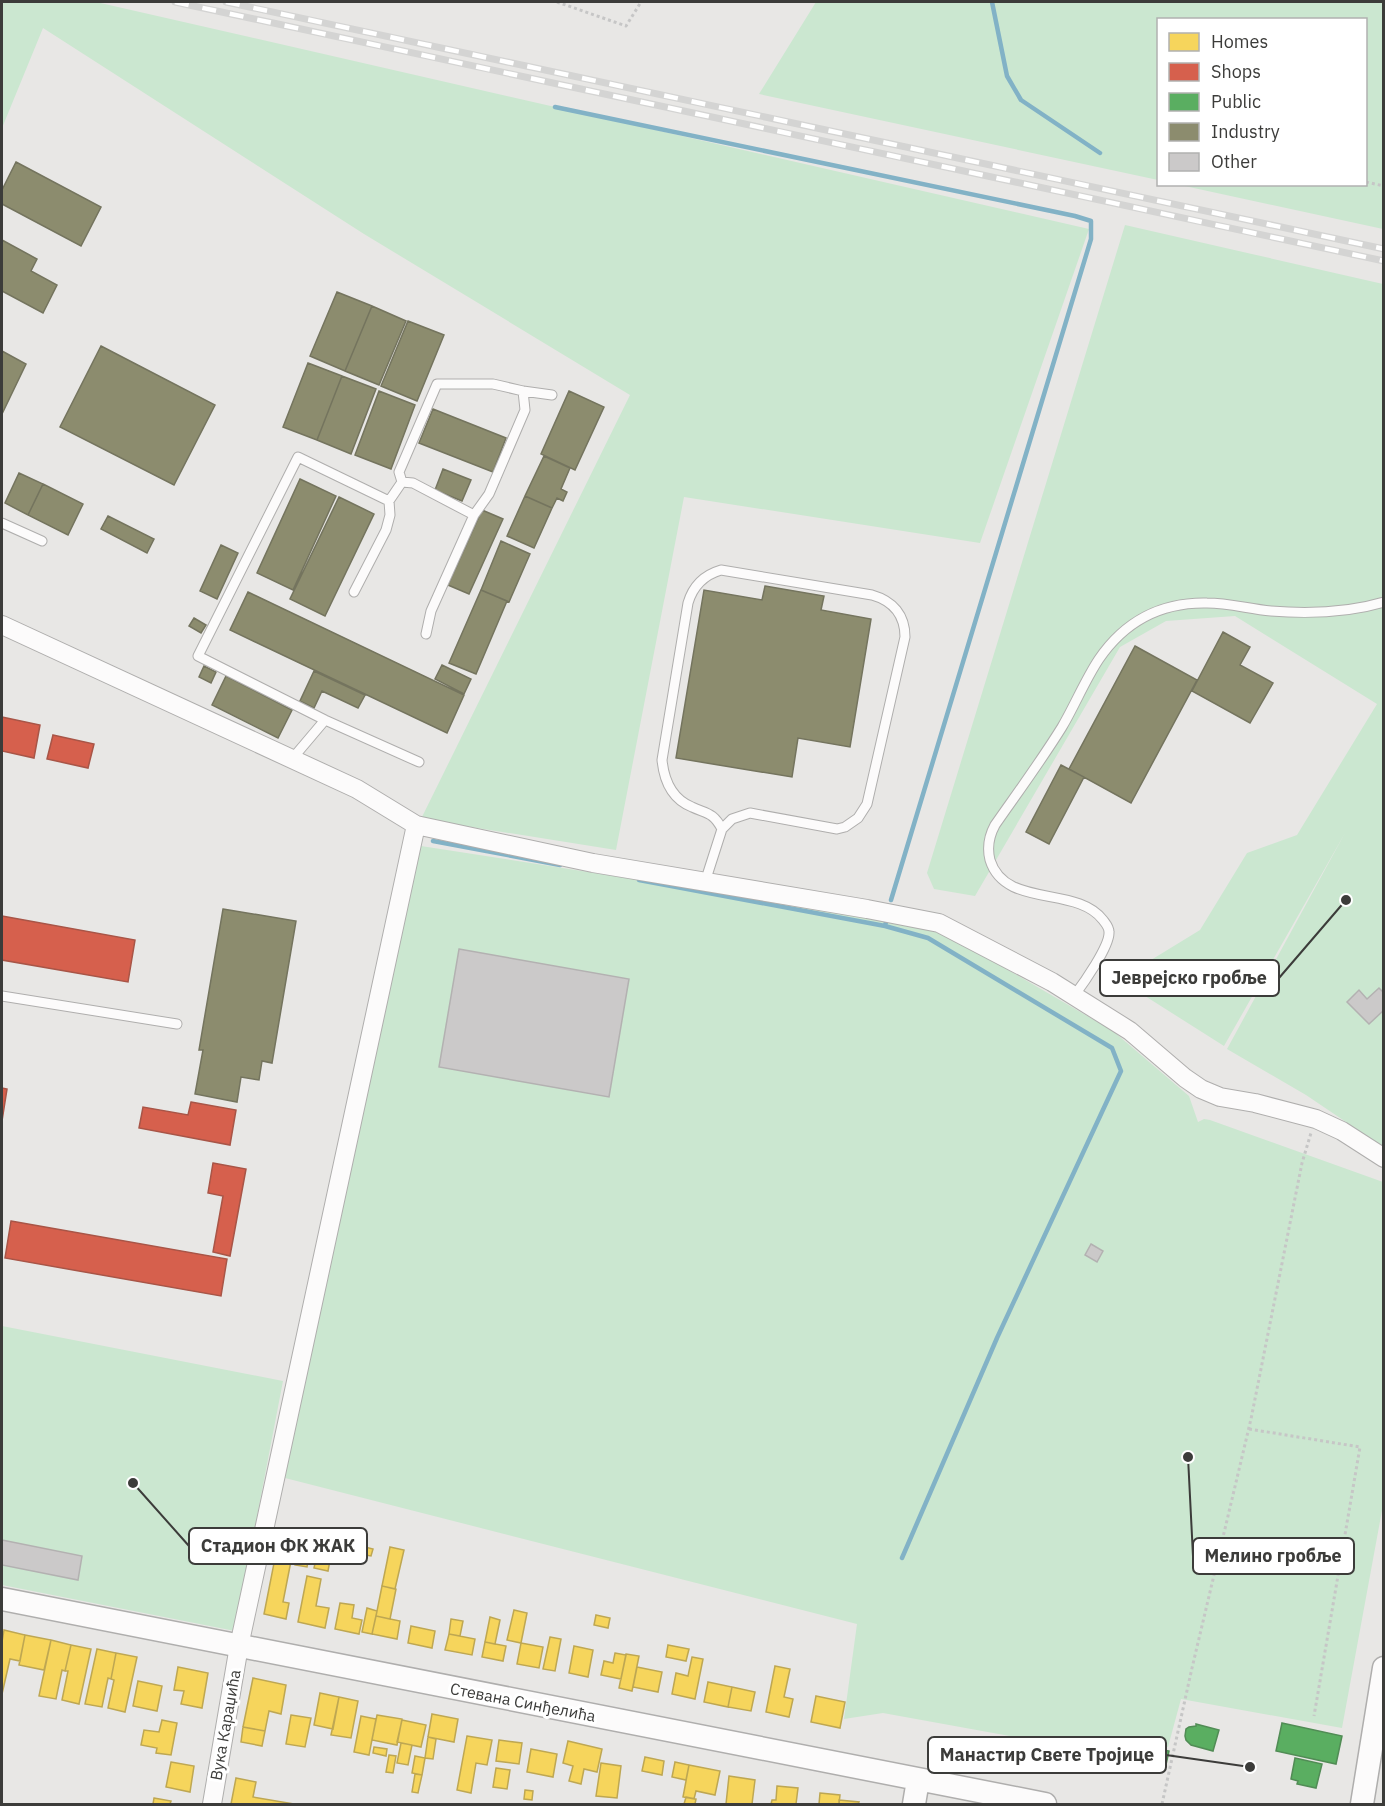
<svg xmlns="http://www.w3.org/2000/svg" width="1385" height="1806" viewBox="0 0 1385 1806" font-family="'IBM Plex Sans',sans-serif">
  <style>
    .green { fill: #cbe7d0 }
    .homes { fill: #f6d55c; stroke: #bea752; stroke-width: 1.5 }
    .shops { fill: #d6604d; stroke: #a85547; stroke-width: 1.5 }
    .public { fill: #5aae61; stroke: #518c55; stroke-width: 1.5 }
    .industry { fill: #8c8c6e; stroke: #74745e; stroke-width: 1.5 }
    .lines { fill: none; stroke-linecap: round; stroke-linejoin: round }
    .stream { stroke: #82b2c6; stroke-width: 4.5 }
    .building { fill: #cbc9c9; stroke: #b3b1b1; stroke-width: 1.5 }
    .service-casing { stroke: #afaead; stroke-width: 11 }
    .minor-casing { stroke: #afaead; stroke-width: 20 }
    .tertiary-casing { stroke: #afaead; stroke-width: 25 }
    .path { stroke: #c6c6c6; stroke-width: 3; stroke-dasharray: 3 3; stroke-linecap: butt }
    .service { stroke: #fcfbfb; stroke-width: 9 }
    .minor { stroke: #fcfbfb; stroke-width: 18 }
    .tertiary { stroke: #fcfbfb; stroke-width: 22 }
    .rail-casing { stroke: #d4d4d3; stroke-width: 7 }
    .rail { stroke: #fff; stroke-width: 4.5; stroke-dasharray: 14; stroke-linecap: butt }
    .labels { text-anchor: middle; dominant-baseline: central; stroke-width: 6; stroke-linejoin: round; paint-order: stroke }
    .street-label { font-size: 16px; fill: #3c3c3a; stroke: #fff }
    .leader { fill: none; stroke: #3c3c3a; stroke-width: 2 }
    .callout-dot { fill: #3c3c3a; stroke: #fff; stroke-width: 2 }
    .callout { fill: #fff; stroke: #3c3c3a; stroke-width: 2 }
    .callout-label { font-size: 18px; text-anchor: middle; font-weight: bold; fill: #3c3c3a }
  </style>
  <rect width="100%" height="100%" fill="#e8e7e5"/>
  <path class="green" d="M2,2H96L1089,229L980,543L684,497L616,850L421,819L630,395L364,234L43,28L2,128Z
    M816,2H1383V229L1180,185L1366,184V20H1158V180L759,94Z
    M1125,225L1383,284V1147L1306,1095L1227,1049L1345,833L1224,1046L1134,989L1151,960L1200,930L1247,853L1297,835L1377,704L1235,616L1166,621L1120,647L975,896L934,889L927,873Z
    M408,844L931,925L1113,1031L1189,1096L1198,1122L1204,1119L1210,1120L1383,1182V1505L1342,1728L1181,1699L1168,1747L1118,1736L1114,1755L883,1713L844,1719L857,1624L285,1478Z
    M2,1326L283,1381L235,1631L2,1585Z"/>
  <path class="homes" d="M319,1546L332,1549L328,1571L314,1568Z
    M361,1546L373,1549L371,1556L359,1554Z
    M390,1547L404,1550L395,1589L382,1586Z
    M297,1553L309,1555L307,1567L295,1565Z
    M275,1558L291,1561L283,1602L289,1603L286,1619L264,1614Z
    M307,1576L321,1579L316,1606L329,1608L325,1628L298,1622Z
    M382,1586L396,1589L390,1619L376,1616Z
    M340,1603L354,1605L352,1618L362,1620L359,1634L335,1629Z
    M367,1608L377,1611L372,1634L362,1632Z
    M514,1610L527,1613L521,1643L507,1640Z
    M596,1615L610,1618L608,1628L594,1625Z
    M376,1616L400,1621L397,1639L372,1634Z
    M490,1617L500,1620L495,1644L485,1642Z
    M451,1619L463,1621L460,1636L449,1634Z
    M411,1626L435,1631L432,1648L408,1643Z
    M4,1630L25,1635L20,1661L10,1659L2,1694V1642Z
    M449,1634L475,1639L472,1655L445,1650Z
    M25,1635L51,1640L44,1670L19,1665Z
    M550,1637L561,1639L555,1671L543,1669Z
    M51,1640L71,1645L65,1671L62,1670L56,1699L39,1696Z
    M485,1642L506,1646L503,1661L482,1657Z
    M521,1643L543,1647L539,1668L517,1664Z
    M71,1645L91,1649L79,1704L62,1700L68,1671H65Z
    M668,1645L689,1649L686,1661L666,1657Z
    M574,1646L593,1650L588,1677L569,1673Z
    M97,1649L116,1653L111,1679L108,1678L102,1707L85,1704Z
    M116,1653L137,1657L125,1712L108,1708L114,1680L111,1679Z
    M615,1653L626,1655L621,1679L601,1675L604,1661L613,1663Z
    M626,1654L639,1656L632,1691L619,1688Z
    M692,1657L703,1659L695,1699L672,1694L676,1673L688,1676Z
    M775,1666L790,1669L784,1697L793,1699L789,1717L766,1712Z
    M178,1667L208,1673L202,1708L181,1704L184,1691L174,1690Z
    M637,1667L662,1672L658,1692L633,1687Z
    M253,1678L286,1685L281,1714L269,1711L265,1731L243,1727Z
    M138,1681L162,1686L157,1711L133,1706Z
    M708,1682L732,1687L728,1707L704,1702Z
    M732,1687L755,1692L751,1711L728,1707Z
    M320,1693L339,1697L333,1729L314,1725Z
    M816,1696L845,1702L840,1728L811,1722Z
    M339,1697L358,1701L351,1738L331,1735Z
    M432,1714L458,1719L454,1742L428,1737Z
    M291,1715L311,1718L305,1747L286,1744Z
    M377,1715L402,1719L397,1745L372,1740Z
    M361,1716L376,1719L369,1755L354,1752Z
    M162,1720L177,1723L171,1755L156,1753L157,1748L141,1745L144,1730L159,1732Z
    M402,1720L426,1725L421,1747L397,1742Z
    M243,1727L265,1731L262,1746L241,1742Z
    M467,1736L492,1740L487,1765L476,1763L471,1793L457,1790Z
    M428,1737L436,1739L433,1759L425,1758Z
    M499,1740L522,1743L519,1764L496,1761Z
    M568,1741L602,1749L597,1772L584,1769L581,1784L569,1781L573,1766L563,1763Z
    M401,1743L412,1745L408,1765L397,1763Z
    M374,1747L387,1749L386,1756L373,1753Z
    M531,1749L557,1754L553,1777L527,1772Z
    M389,1755L396,1756L393,1773L386,1772Z
    M415,1756L425,1758L422,1775L412,1773Z
    M645,1757L664,1761L662,1775L642,1771Z
    M171,1762L194,1766L190,1792L166,1787Z
    M675,1762L689,1765L686,1780L672,1777Z
    M601,1763L621,1766L617,1798L596,1796Z
    M689,1765L720,1771L715,1795L696,1791L694,1799L683,1797Z
    M496,1768L510,1770L507,1789L493,1787Z
    M415,1774L422,1775L418,1793L412,1792Z
    M729,1776L755,1780L752,1804H726Z
    M236,1778L256,1782L253,1797L294,1804H231Z
    M777,1786L798,1788L796,1804H771L772,1800H776Z
    M525,1790L533,1791L532,1800L524,1799Z
    M820,1793L840,1795L839,1804H819Z
    M686,1797L696,1799L695,1804H684Z
    M154,1798L171,1801L170,1804H153Z
    M839,1800L859,1802L858,1804H839Z"/>
  <path class="shops" d="M2,717L40,725L34,758L2,751Z
    M53,735L94,744L88,768L47,759Z
    M2,916L135,940L128,982L2,960Z
    M2,1088L7,1089L2,1121Z
    M191,1102L236,1110L230,1145L139,1128L143,1107L188,1115Z
    M213,1163L246,1169L230,1256L213,1252L223,1196L208,1193Z
    M11,1221L227,1259L221,1296L5,1258Z"/>
  <path class="public" d="M1282,1723L1342,1736L1336,1764L1276,1751Z
    M1196,1724L1219,1730L1213,1751L1191,1745L1186,1740L1185,1736L1186,1729L1189,1727L1196,1726Z
    M1136,1744L1169,1751L1165,1769L1132,1762Z
    M1295,1758L1322,1764L1316,1788L1297,1784L1298,1781L1291,1779Z"/>
  <path class="industry" d="M16,162L101,207L81,246L2,204V190Z
    M2,240L37,259L31,271L57,285L43,313L2,291Z
    M337,292L372,306L345,371L310,356Z
    M372,306L406,321L379,385L345,371Z
    M408,321L444,335L417,401L381,386Z
    M101,346L215,405L174,485L60,427Z
    M2,351L26,364L2,414Z
    M308,363L342,376L317,440L283,427Z
    M342,376L376,389L351,454L317,440Z
    M379,391L415,405L391,469L355,455Z
    M569,391L604,407L575,470L541,454Z
    M433,409L506,438L493,472L419,443Z
    M544,456L570,468L561,489L567,492L563,501L557,498L552,508L525,496Z
    M443,469L471,480L462,501L435,490Z
    M19,473L43,484L28,515L5,503Z
    M300,479L336,496L293,590L257,573Z
    M43,484L83,504L68,535L28,515Z
    M525,496L552,508L534,548L507,536Z
    M339,497L374,514L325,616L290,599Z
    M482,510L503,519L469,594L448,585Z
    M108,516L154,539L147,553L101,529Z
    M501,541L530,554L509,602L481,590Z
    M221,545L238,553L217,599L200,591Z
    M765,586L824,596L821,610L871,619L850,747L798,738L792,777L676,758L704,590L762,600Z
    M481,590L507,601L476,674L449,663Z
    M248,592L464,695L447,733L230,630Z
    M194,618L206,625L201,633L189,626Z
    M1223,632L1250,647L1240,665L1273,683L1250,723L1192,691Z
    M1135,646L1197,680L1131,803L1069,769Z
    M442,665L471,679L464,694L435,679Z
    M204,666L216,672L211,683L199,677Z
    M314,671L365,695L358,708L322,691L314,708L300,701Z
    M226,676L292,710L278,738L212,705Z
    M1061,765L1084,777L1049,844L1026,832Z
    M223,909L296,921L272,1063L262,1061L259,1080L241,1077L237,1102L195,1094L203,1050H199Z"/>
  <g class="lines">
    <path class="stream" d="M992,2L1007,76L1021,100L1100,153
      M555,107L1075,216L1091,221V239L891,900
      M433,841L560,865
      M639,880L885,926
      M886,922L885,926L928,938L1112,1048L1121,1071L997,1338L902,1558"/>
  </g>
  <path class="building" d="M459,949L629,979L609,1097L439,1067Z
    M1379,988L1384,993V1010L1369,1024L1347,1002L1359,990L1367,999Z
    M1091,1244L1103,1251L1097,1262L1085,1255Z
    M2,1540L82,1556L78,1580L2,1565Z"/>
  <g class="lines">
    <g class="service-casing">
      <path id="service" d="M402,482L413,483L474,515
        M389,501L298,457L198,656L325,720L419,762
        M2,523L42,541
        M354,592L386,530L390,515L389,501L402,482L399,472L437,384H493L523,391L552,395
        M426,634L431,611L474,515L489,494L525,410L523,391
        M292,759L325,720
        M705,882L722,829L732,819L750,813L837,829L845,827L858,818L867,804L905,637C905,615 893,601 872,595L721,570C704,575 693,586 688,603L662,760C664,780 672,799 692,807C707,814 713,812 722,829
        M2,996L177,1024
        M1074,996C1083,984 1110,946 1109,932C1109,927 1106,924 1103,920C1077,885 1005,909 990,860C987,848 989,836 995,825C1018,792 1041,761 1062,727C1075,705 1085,680 1099,659C1125,621 1162,602 1207,603C1229,603 1249,609 1271,611C1309,614 1347,613 1384,602"/>
    </g>
    <g class="minor-casing">
      <path id="minor" d="M2,625L357,789L416,825L593,863L867,909L939,923L1052,982L1130,1031L1185,1078L1201,1089L1220,1097L1255,1103L1316,1119L1342,1131L1384,1158
        M212,1804L239,1646L416,825"/>
    </g>
    <g class="tertiary-casing">
      <path id="tertiary" d="M2,1599L1045,1804
        M914,1804L918,1780
        M1362,1804L1384,1668"/>
    </g>
    <path class="path" d="M557,2L626,26L641,2
      M1366,182L1384,186
      M1249,1429L1360,1447L1314,1716
      M1162,1804L1192,1668L1251,1419L1302,1163L1311,1133"/>
    <use href="#service" class="service"/>
    <use href="#minor" class="minor"/>
    <use href="#tertiary" class="tertiary"/>
    <g class="rail-casing">
      <path id="rail" d="M175,2L1384,261
        M226,2L1384,249"/>
    </g>
    <use href="#rail" class="rail"/>
  </g>
  <g class="labels">
    <g class="street-label">
      <text transform="translate(523 1702) rotate(11)">Стевана Синђелића</text>
      <text transform="translate(225 1725) rotate(-80)">Вука Караџића</text>
    </g>
  </g>
  <path class="leader" d="M1346 900L1279 978M133 1483L189 1546M1188 1457L1193 1556M1250 1767L1166 1755"/>
  <g class="callout-dot">
    <circle cx="1346" cy="900" r="6"/>
    <circle cx="133" cy="1483" r="6"/>
    <circle cx="1188" cy="1457" r="6"/>
    <circle cx="1250" cy="1767" r="6"/>
  </g>
  <g class="callout">
    <rect x="1100" y="960" width="179" height="36" rx="6"/>
    <rect x="189" y="1528" width="178" height="36" rx="6"/>
    <rect x="1193" y="1538" width="161" height="36" rx="6"/>
    <rect x="928" y="1737" width="238" height="36" rx="6"/>
  </g>
  <g class="callout-label">
    <text x="1189" y="984">Јеврејско гробље</text>
    <text x="278" y="1552">Стадион ФК ЖАК</text>
    <text x="1273" y="1562">Мелино гробље</text>
    <text x="1047" y="1761">Манастир Свете Тројице</text>
  </g>
  <rect width="1385" height="1806" fill="none" stroke="#3c3c3a" stroke-width="6"/>
  <rect x="1157" y="18" width="210" height="168" fill="#ffffff" stroke="#b1b1b0" stroke-width="1.5"/>
  <rect x="1169" y="33" width="30" height="18" fill="#f6d55c" stroke="#b1b1b0" stroke-width="1.5"/>
  <text x="1211" y="48" font-size="18" fill="#3c3c3a">Homes</text>
  <rect x="1169" y="63" width="30" height="18" fill="#d6604d" stroke="#b1b1b0" stroke-width="1.5"/>
  <text x="1211" y="78" font-size="18" fill="#3c3c3a">Shops</text>
  <rect x="1169" y="93" width="30" height="18" fill="#5aae61" stroke="#b1b1b0" stroke-width="1.5"/>
  <text x="1211" y="108" font-size="18" fill="#3c3c3a">Public</text>
  <rect x="1169" y="123" width="30" height="18" fill="#8c8c6e" stroke="#b1b1b0" stroke-width="1.5"/>
  <text x="1211" y="138" font-size="18" fill="#3c3c3a">Industry</text>
  <rect x="1169" y="153" width="30" height="18" fill="#cbc9c9" stroke="#b1b1b0" stroke-width="1.5"/>
  <text x="1211" y="168" font-size="18" fill="#3c3c3a">Other</text>
</svg>
